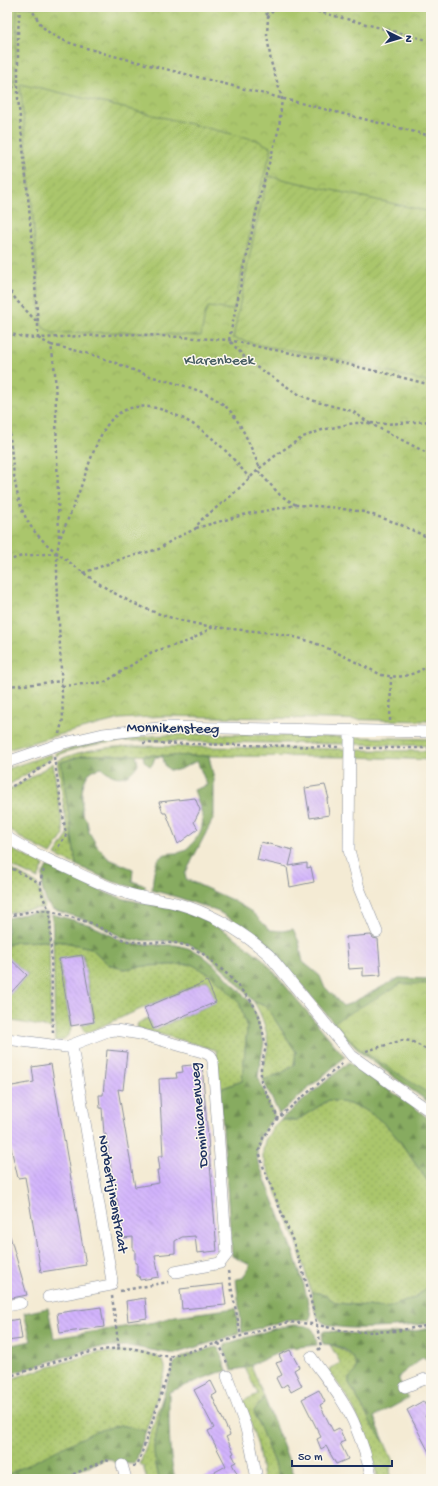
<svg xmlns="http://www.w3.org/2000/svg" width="438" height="1486" viewBox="0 0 438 1486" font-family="'Gochi Hand',sans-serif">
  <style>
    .grass { fill: url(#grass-dots); stroke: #627a65 }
    .forest { fill: url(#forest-firs); stroke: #516d5f }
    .park { fill: url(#park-crowns); stroke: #627a65 }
    .garden { fill: url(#garden-furrows); stroke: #627a65 }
    .building { fill: url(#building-back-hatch) }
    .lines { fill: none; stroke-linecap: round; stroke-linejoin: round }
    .street-casing { stroke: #888d99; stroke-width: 12 }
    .path { stroke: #888d99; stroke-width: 2.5; stroke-dasharray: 3 3; stroke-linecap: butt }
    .street { stroke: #fff; stroke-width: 11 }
    .labels { text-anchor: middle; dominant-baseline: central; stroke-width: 3; stroke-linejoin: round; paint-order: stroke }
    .park-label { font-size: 15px; fill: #465c62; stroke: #fbf7ec }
    .street-label { font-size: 15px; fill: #1b2f5e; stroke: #fbf7ec }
  </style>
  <defs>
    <pattern id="grass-dots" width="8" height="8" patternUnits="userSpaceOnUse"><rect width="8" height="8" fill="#aac66c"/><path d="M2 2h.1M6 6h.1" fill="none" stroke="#92aa60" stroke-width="1.8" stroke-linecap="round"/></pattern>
    <pattern id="forest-firs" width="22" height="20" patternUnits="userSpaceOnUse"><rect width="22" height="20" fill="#87ab60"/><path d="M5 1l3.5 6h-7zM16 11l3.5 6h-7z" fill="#6e8c52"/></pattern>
    <pattern id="park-crowns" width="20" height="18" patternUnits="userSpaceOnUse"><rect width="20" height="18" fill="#aac66c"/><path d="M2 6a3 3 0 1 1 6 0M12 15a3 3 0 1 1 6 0" fill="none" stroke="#92aa60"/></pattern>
    <pattern id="garden-furrows" width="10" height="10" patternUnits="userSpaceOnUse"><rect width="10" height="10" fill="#aac66c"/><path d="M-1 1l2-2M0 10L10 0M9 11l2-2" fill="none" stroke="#92aa60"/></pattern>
    <pattern id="building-back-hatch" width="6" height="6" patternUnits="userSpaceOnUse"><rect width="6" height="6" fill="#d1b2fc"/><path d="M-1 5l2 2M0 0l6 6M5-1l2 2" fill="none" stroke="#b399da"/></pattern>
  </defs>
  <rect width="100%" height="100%" fill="#fbf7ec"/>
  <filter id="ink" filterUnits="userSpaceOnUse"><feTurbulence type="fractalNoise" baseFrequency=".025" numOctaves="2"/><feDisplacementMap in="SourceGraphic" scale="8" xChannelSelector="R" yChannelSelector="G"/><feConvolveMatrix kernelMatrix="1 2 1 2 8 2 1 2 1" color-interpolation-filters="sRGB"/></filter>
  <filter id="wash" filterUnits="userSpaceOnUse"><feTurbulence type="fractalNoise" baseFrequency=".012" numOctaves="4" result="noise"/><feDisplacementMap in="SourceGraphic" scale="16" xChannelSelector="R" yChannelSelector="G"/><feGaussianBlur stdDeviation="0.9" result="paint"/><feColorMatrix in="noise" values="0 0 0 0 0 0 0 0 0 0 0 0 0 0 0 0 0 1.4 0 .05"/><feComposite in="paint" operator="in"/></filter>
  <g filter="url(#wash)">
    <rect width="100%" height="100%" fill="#f4ebd4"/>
    <path class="grass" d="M201,734L347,737V744C299,743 251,743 203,742C154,741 103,736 56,756L55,753C103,738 152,735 201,734Z
      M354,737L431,739V746L353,744Z
      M135,746L347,749L346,757L85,755L61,762L76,865L55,855L68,835L57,761C81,749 109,747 135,746Z
      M353,750L431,751V760L353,757Z
      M51,754L52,758L7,786V769Z
      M53,763L64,834L51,854L19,837L7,827V791L30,778Z
      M7,847L44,865L38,879L7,864Z
      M7,867L37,884L45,906L43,908L23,910L7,914Z
      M49,941L51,1028L7,1020V998L28,975L10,959L7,962V945L16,942Z
      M53,941L64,942L91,948L108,964L124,969L146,966L191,964L211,975L226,989L240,1004L247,1029L242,1081L220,1089L216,1050L138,1028L137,1026L138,1023L148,1018L154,1030L216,1002L207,980L86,1033L83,1030L82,1025L94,1022L83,955L59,959L71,1029C69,1037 63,1041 55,1041Z
      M254,1002L266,1006L296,1052L294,1065L282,1073L263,1080C261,1070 265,1061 267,1052C270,1036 262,1015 254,1002Z
      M329,1100C370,1105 388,1123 410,1156C417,1167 425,1176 431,1187V1282L426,1289L414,1298L387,1308L337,1303L326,1296L319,1293L311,1292L297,1243L263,1158V1151L265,1140L276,1124L280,1120H297Z
      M330,1345C344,1347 370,1366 349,1378V1383L372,1425L385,1443L394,1464L390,1468L391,1479H378C367,1435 357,1408 329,1371L330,1368L339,1364L340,1362Z
      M127,1351C141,1352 168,1353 165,1372L146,1431L120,1425L7,1475V1380L95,1353Z
      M251,1365L264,1397L254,1411L280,1479H263L258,1446L244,1402L245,1400L258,1394L245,1368Z
      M164,1393L154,1446L156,1465L159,1479H147L143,1466L140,1464Z"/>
    <path class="forest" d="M85,755H136L138,764C132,774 122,781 110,774C107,772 105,770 102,768L93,770L88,774L84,782L82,792V813L87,821L89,832L97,846L109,859L133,869L132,881L146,886L143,890L111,881L76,865L61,762Z
      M143,755L209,756L214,779V817L185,874L186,879L232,900L252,912L270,930L283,931L293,929L299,942L303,962L320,976L324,986L343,1006L349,1004L399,978L431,979V1104L361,1053L348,1040L273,951L239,924L219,912L180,898L152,890C153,881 153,868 158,860C165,850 173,855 181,852C186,850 192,844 195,840C209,823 200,808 194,790L207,785L197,761C183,767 166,781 163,757H155L153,763L151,766L148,765L144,761Z
      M47,866L109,894L125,899L178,910L196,916L215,925L233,936L263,959L345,1057L279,1114L263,1080L282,1073L294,1065L296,1052L266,1006L254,1002L228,973L203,951L189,944L176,941L132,940L124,938L92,922L52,909L47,904L42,888L43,875Z
      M38,912H47L49,941L16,942L7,945V918L24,914Z
      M52,914L91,925L123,941L132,944L176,945L188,948L201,954L217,967L250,1002L257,1017L264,1042L258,1077L275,1117C263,1129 256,1142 257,1159L291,1245L304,1285L311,1316L309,1320L283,1321L242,1333L236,1279L243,1278L250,1265L232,1256L220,1089L242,1081L247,1029L240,1004L226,989L211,975L191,964L146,966L124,969L108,964L91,948L64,942L53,941Z
      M349,1062L381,1085L411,1104L431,1121V1187C425,1176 417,1167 410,1156C388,1123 370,1105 329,1100L297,1120H280Z
      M431,1282V1323C413,1326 333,1334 321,1321C314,1315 313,1301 311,1292L319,1293L326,1296L337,1303L387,1308L414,1298L426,1289Z
      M48,1308L54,1338L155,1322L175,1316L236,1308L239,1333V1334L174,1354L128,1346L93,1348L7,1375V1346L31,1341L24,1313Z
      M293,1325C313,1326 314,1326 317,1345L289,1348L245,1368L232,1370L224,1348L226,1344L276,1328Z
      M431,1328V1365L425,1358H422L399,1376V1380L409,1398L374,1417L385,1443L372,1425L349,1383V1378C364,1369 353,1354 342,1348C336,1345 329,1344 323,1344L322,1333L324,1331H329C363,1336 397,1335 431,1328Z
      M216,1347L219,1349L227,1371L217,1373L169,1392C169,1422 168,1450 175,1479H159L154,1454V1446L164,1393L173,1366C179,1354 203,1351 216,1347Z
      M264,1397L296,1479H280L254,1411Z
      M120,1425L146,1431L135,1464L115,1463L110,1459H106L57,1479H7V1475L96,1431Z"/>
    <path class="park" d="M7,7H431V721L165,716L120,719L47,738L7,750Z
      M401,984H431V1097L425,1091L361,1050L334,1022Z"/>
    <path class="garden" d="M7,7H17L15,82L7,79Z
      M20,83L257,140L272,148L257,199L234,310L208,307L205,314L201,336L130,332L52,333L44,328L41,324L32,205Z
      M268,176L431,212V383L324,356L264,346L233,338L255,229Z"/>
    <g id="blocks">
      <path class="building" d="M325,785L329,799H327L329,815L310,818L305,788Z
        M195,798L200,810L194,822L198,829L178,844L166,813H163L159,802Z
        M261,842L293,850L289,866L307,863V868L311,867L314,882L290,887L287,867L257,860Z
        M371,935L373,938L378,939L381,975L363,976V968L349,969L346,937Z
        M82,955L94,1022L71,1026L59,959Z
        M7,956L27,975L7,997Z
        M207,981L216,1002L153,1029L144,1008Z
        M107,1050L127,1052L123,1090L118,1089L135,1187L159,1183L157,1170H160L158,1156H163L159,1079L177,1078L176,1073L183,1072L182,1066L202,1064L217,1251L197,1253L195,1236L182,1237L175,1241V1253L155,1255L159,1277L140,1280L139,1276H137V1263H135V1250H133V1237L122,1238V1225H120L117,1199H116L115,1186H113L110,1160H109L108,1147H106V1134H104L102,1108H100L99,1095H103Z
        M51,1064L86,1265L41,1272L25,1177L18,1178L10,1144L7,1126V1087L34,1082L32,1067Z
        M10,1236L27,1295L7,1299V1237Z
        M223,1284L226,1305L182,1309L180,1289Z
        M145,1298L147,1318L128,1321L126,1301Z
        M101,1307L104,1327L60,1333L57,1313Z
        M19,1319L22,1339L7,1341V1321Z
        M290,1350L299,1367L294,1370L302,1386L291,1392L287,1384L281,1388L276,1378L282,1375L276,1363L282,1361L279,1355Z
        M211,1381L217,1393L212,1396L230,1435L226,1437L234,1453L232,1454L236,1462L232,1464L240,1479H202L226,1466L208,1431L214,1428L194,1390Z
        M319,1390L325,1402L320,1405L333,1431L339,1428L345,1441L340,1443L348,1459L336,1464L326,1446L321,1449L317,1439L321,1437L302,1399Z
        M423,1401L430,1413L425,1416L431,1428V1456L407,1410Z"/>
    </g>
  </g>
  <g filter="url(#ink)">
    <use href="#blocks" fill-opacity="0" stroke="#888d99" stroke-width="1"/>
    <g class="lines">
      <g class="street-casing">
        <path id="street" d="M350,731L349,850L359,888L377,932
          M7,762L60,744L103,734L168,727L431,732
          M7,837C22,848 41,856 58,864C80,874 102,886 126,893C143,899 162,899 179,904C213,914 243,932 269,955L352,1056L431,1112
          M7,1039L66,1047L108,1031L116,1030L140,1034L206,1053L211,1056L213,1061L227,1254L220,1263L175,1272
          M48,1297L111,1285L112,1281L72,1046
          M7,1306L21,1303
          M311,1357C327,1380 346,1402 356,1428C363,1445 368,1462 372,1479
          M227,1376L245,1425L251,1448L257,1479
          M405,1387L425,1379L431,1380
          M122,1465L126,1479"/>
      </g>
      <path class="path" d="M20,7L18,32V98L29,207L38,324V338
        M30,7C35,14 38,22 44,28C59,43 86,47 106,54L431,136
        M264,7L268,17
        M300,7L431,41
        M7,92L17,84
        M7,287L17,301L38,323
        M7,333L23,337L38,338L130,334L229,340L264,348L323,359L389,374L431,385
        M38,338L51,345L55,372L59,539
        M229,340L259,199L279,128L282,98L271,62L267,35L268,17L276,7
        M51,345C69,349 85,352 102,358C117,363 132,370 147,375C174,384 201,387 224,405C241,419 251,449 260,468
        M7,415C13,446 11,488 25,516C35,538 55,551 73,565C119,600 158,619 215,627C244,631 274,631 302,639C330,647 356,663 382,675C403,679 414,675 431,664
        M369,423L431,455
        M371,423L386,424L431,421
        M258,471L280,495L296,505
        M196,528L247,514L297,505L330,507L364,512L397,523L431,539
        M7,561L22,556L56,553
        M83,573L124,558L159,549L172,540L195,529L201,520L231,496L260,468L280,452L303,437L322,430L354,423H369L352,411L317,402L300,395L250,363L229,340
        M7,686L34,684L62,681
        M62,686L105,682L152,652L189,641L213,627
        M390,721L391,677
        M59,734L63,719L57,574V553L59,541C64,528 70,515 75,502C85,479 95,437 112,419C141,390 188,418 213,439C226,450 239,465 250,479
        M143,743L340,747
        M361,748H431
        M54,757L66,835L56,850
        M7,789L22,781L52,760
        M7,866L40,883
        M44,870C37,884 42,898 50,911L53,1034
        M7,916L38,910L50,911L91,923L124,940L132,942L176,943L188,946L202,953L227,974L252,1002L259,1016L266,1046L261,1068V1081L278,1118
        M366,1051L403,1040L411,1041L431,1052
        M228,1271L241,1336
        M120,1291L168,1282
        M112,1296L119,1349
        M219,1343L228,1365
        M318,1350L321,1347L317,1326L307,1285L294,1244L263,1166L259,1151L263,1138L278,1118L344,1062
        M7,1377C46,1365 85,1349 126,1348C141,1348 160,1358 174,1356L289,1322L313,1324L345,1331L367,1332L395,1331L431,1325
        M133,1466H136L138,1464L169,1371L170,1357
        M62,1479L106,1460L111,1462"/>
      <use href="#street" class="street"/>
    </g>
  </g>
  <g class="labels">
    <g class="park-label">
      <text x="219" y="361">Klarenbeek</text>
    </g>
    <g class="street-label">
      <text transform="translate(173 729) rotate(1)">Monnikensteeg</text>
      <text transform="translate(200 1115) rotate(-95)">Dominicanenweg</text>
      <text transform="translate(112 1194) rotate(80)">Norbertijnenstraat</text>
    </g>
  </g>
  <rect width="438" height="1486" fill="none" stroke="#fbf7ec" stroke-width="24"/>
  <g transform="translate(400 38) rotate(95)" stroke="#fbf7ec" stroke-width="3" paint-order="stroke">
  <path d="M0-3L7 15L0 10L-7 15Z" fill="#1b2f5e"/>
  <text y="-6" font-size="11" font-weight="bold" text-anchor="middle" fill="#1b2f5e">N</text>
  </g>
  <path d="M292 1460v6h100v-6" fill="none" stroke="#1b2f5e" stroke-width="2"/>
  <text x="298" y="1460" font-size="12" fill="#1b2f5e" stroke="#fbf7ec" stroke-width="3" paint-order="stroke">50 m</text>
</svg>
